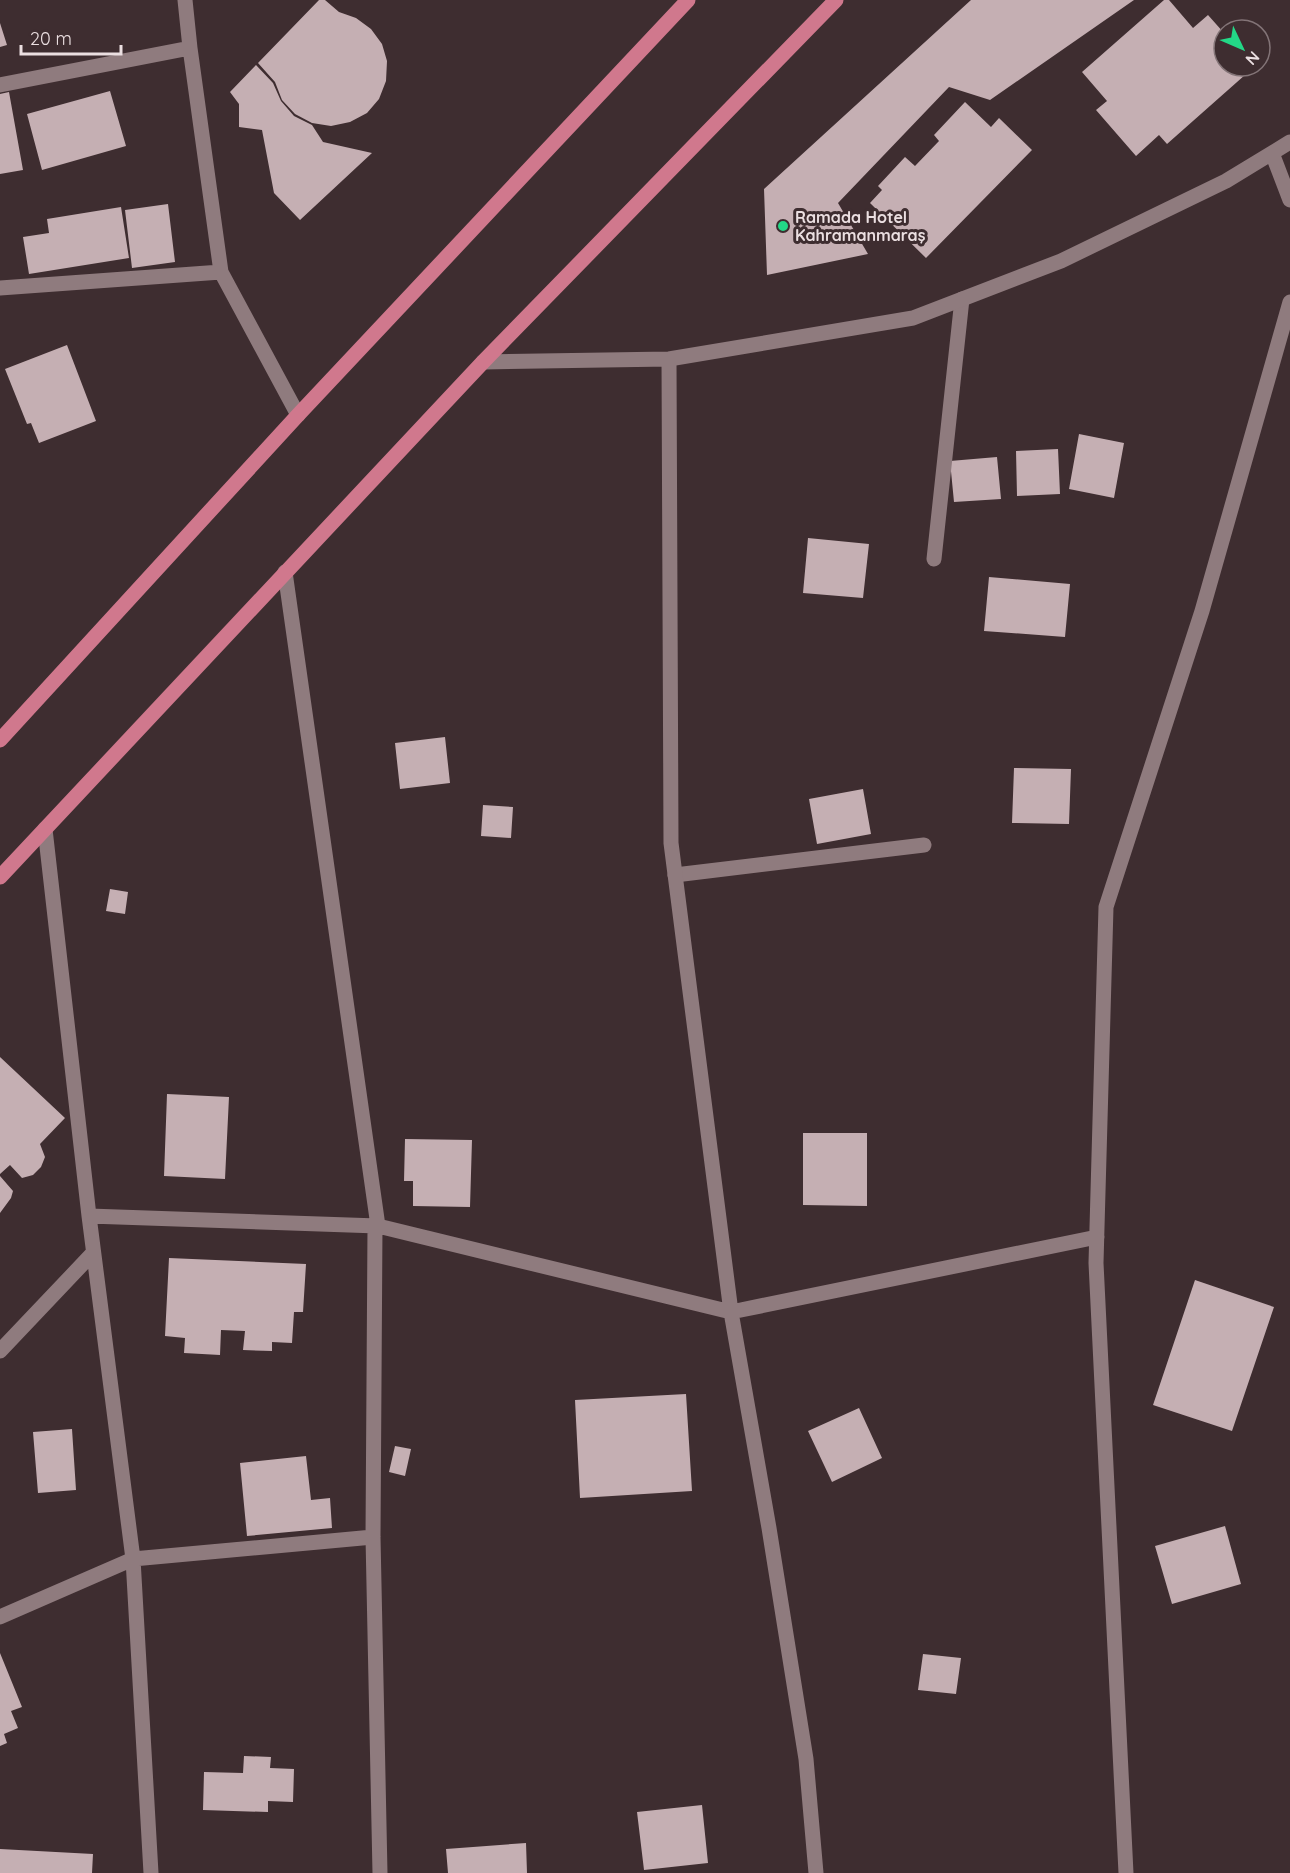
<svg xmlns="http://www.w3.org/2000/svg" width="1290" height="1873" viewBox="0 0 1290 1873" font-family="Quicksand,sans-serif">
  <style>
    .building { fill: #c5afb3 }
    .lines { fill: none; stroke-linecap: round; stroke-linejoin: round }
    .service { stroke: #8f7b7e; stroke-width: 15 }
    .minor { stroke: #8f7b7e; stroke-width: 15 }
    .primary { stroke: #d0788d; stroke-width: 15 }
    .poi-dot { fill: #23d887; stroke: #3e2d30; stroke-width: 2 }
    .labels { text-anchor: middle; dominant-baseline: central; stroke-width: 6; stroke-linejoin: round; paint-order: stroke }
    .poi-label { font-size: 16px; font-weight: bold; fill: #ebdfe1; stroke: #3e2d30; text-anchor: start }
  </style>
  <rect width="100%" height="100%" fill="#3e2d30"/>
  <path class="building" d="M319,0H325L339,12L356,18L371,29L382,44L387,61L386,81L379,99L367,113L350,122L331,126L312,123L295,114L282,100L275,82L258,63Z
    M971,0H1134L990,100L949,87L838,203L868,254L767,275L764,189Z
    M1164,0H1169L1193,28L1208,15L1224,33V66L1254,67L1167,144L1159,135L1136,156L1096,110L1107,101L1082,72Z
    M0,23L7,45L0,47Z
    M256,65L273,83L281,101L294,116L312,125L323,142L372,153L300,220L274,193L262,130L239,127V104L230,92Z
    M110,91L126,146L42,170L27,114Z
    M9,92L23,170L0,174V94Z
    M965,102L991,127L999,118L1032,150L926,258L870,203L882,190L878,186L905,157L915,166L939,141L934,135Z
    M168,204L175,262L132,268L125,210Z
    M121,207L129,258L29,274L23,237L49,233L47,219Z
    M67,345L96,421L39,443L31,423L27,424L5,369Z
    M1079,434L1124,443L1114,498L1069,489Z
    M1058,449L1060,494L1017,496L1016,451Z
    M997,457L1001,499L954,502L950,461Z
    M808,538L869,544L863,598L803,593Z
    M989,577L1070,584L1065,637L984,631Z
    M445,737L450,783L400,789L395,743Z
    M1014,768L1071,769L1069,824L1012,823Z
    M863,789L871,834L817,844L809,799Z
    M483,805L513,807L511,838L481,836Z
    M110,889L128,892L125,914L106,911Z
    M0,1057L65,1118L40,1144L45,1157L41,1167L33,1175L22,1178L10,1165L0,1174Z
    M167,1094L229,1097L225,1179L164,1176Z
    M803,1133H867V1206L803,1205Z
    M405,1139L472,1140L470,1207L413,1206V1181H404Z
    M0,1176L13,1191L11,1198L0,1213Z
    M169,1258L306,1264L303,1312H294L292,1343L272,1342V1351L243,1350L245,1331L221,1330L220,1355L184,1353L185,1338L165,1336Z
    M1195,1280L1274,1307L1232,1431L1153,1405Z
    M686,1394L692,1491L580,1498L575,1400Z
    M859,1408L882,1458L832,1482L808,1431Z
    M72,1429L76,1490L38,1493L33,1432Z
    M395,1446L411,1449L405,1476L389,1472Z
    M306,1456L311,1500L330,1498L332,1528L247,1536L240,1463Z
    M1225,1526L1241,1584L1172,1604L1155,1546Z
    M0,1653L22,1707L11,1711L18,1728L4,1734L7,1743L0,1746Z
    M923,1654L961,1658L956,1694L918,1690Z
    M244,1756L271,1757L270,1768L294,1769L293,1802L268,1801V1812L203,1810L204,1772L243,1773Z
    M702,1805L708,1863L644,1870L637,1812Z
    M526,1843L527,1873H448L446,1849Z
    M0,1849L93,1854L92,1873H0Z"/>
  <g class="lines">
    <path class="service" d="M934,559L962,299
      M675,875L924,845"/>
    <path class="minor" d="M185,0L190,48L221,272L298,415
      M0,85L190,48
      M1272,153L1290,200
      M0,288L221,272
      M669,359L671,843L731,1312L769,1528L806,1759L816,1873
      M483,362L669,359L913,318L1061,261L1226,181L1290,142
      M285,572L378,1226
      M45,829L89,1216L133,1559L151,1873
      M89,1216L378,1226L731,1312L1097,1237
      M375,1226L373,1537L380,1873
      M0,1351L93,1253
      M0,1617L133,1559L373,1537
      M1126,1873L1096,1263L1106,907L1202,611L1290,302"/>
    <path class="primary" d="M0,740L298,415L688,0
      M0,877L483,362L836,0"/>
  </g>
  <circle class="poi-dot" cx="783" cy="226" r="6"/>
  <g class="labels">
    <g class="poi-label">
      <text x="795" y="217">Ramada Hotel<tspan x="795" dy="18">Kahramanmaraş</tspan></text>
    </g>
  </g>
  <g transform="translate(1242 48) rotate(134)"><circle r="28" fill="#3e2d30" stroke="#837477" stroke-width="1.5"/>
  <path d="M0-4.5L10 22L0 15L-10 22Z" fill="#23d887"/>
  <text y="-9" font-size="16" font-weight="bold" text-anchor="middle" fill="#ebdfe1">N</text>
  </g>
  <path d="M21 45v9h100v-9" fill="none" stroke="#ebdfe1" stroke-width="3"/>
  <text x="30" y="45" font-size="18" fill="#ebdfe1" stroke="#3e2d30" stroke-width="4.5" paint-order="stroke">20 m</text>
</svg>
